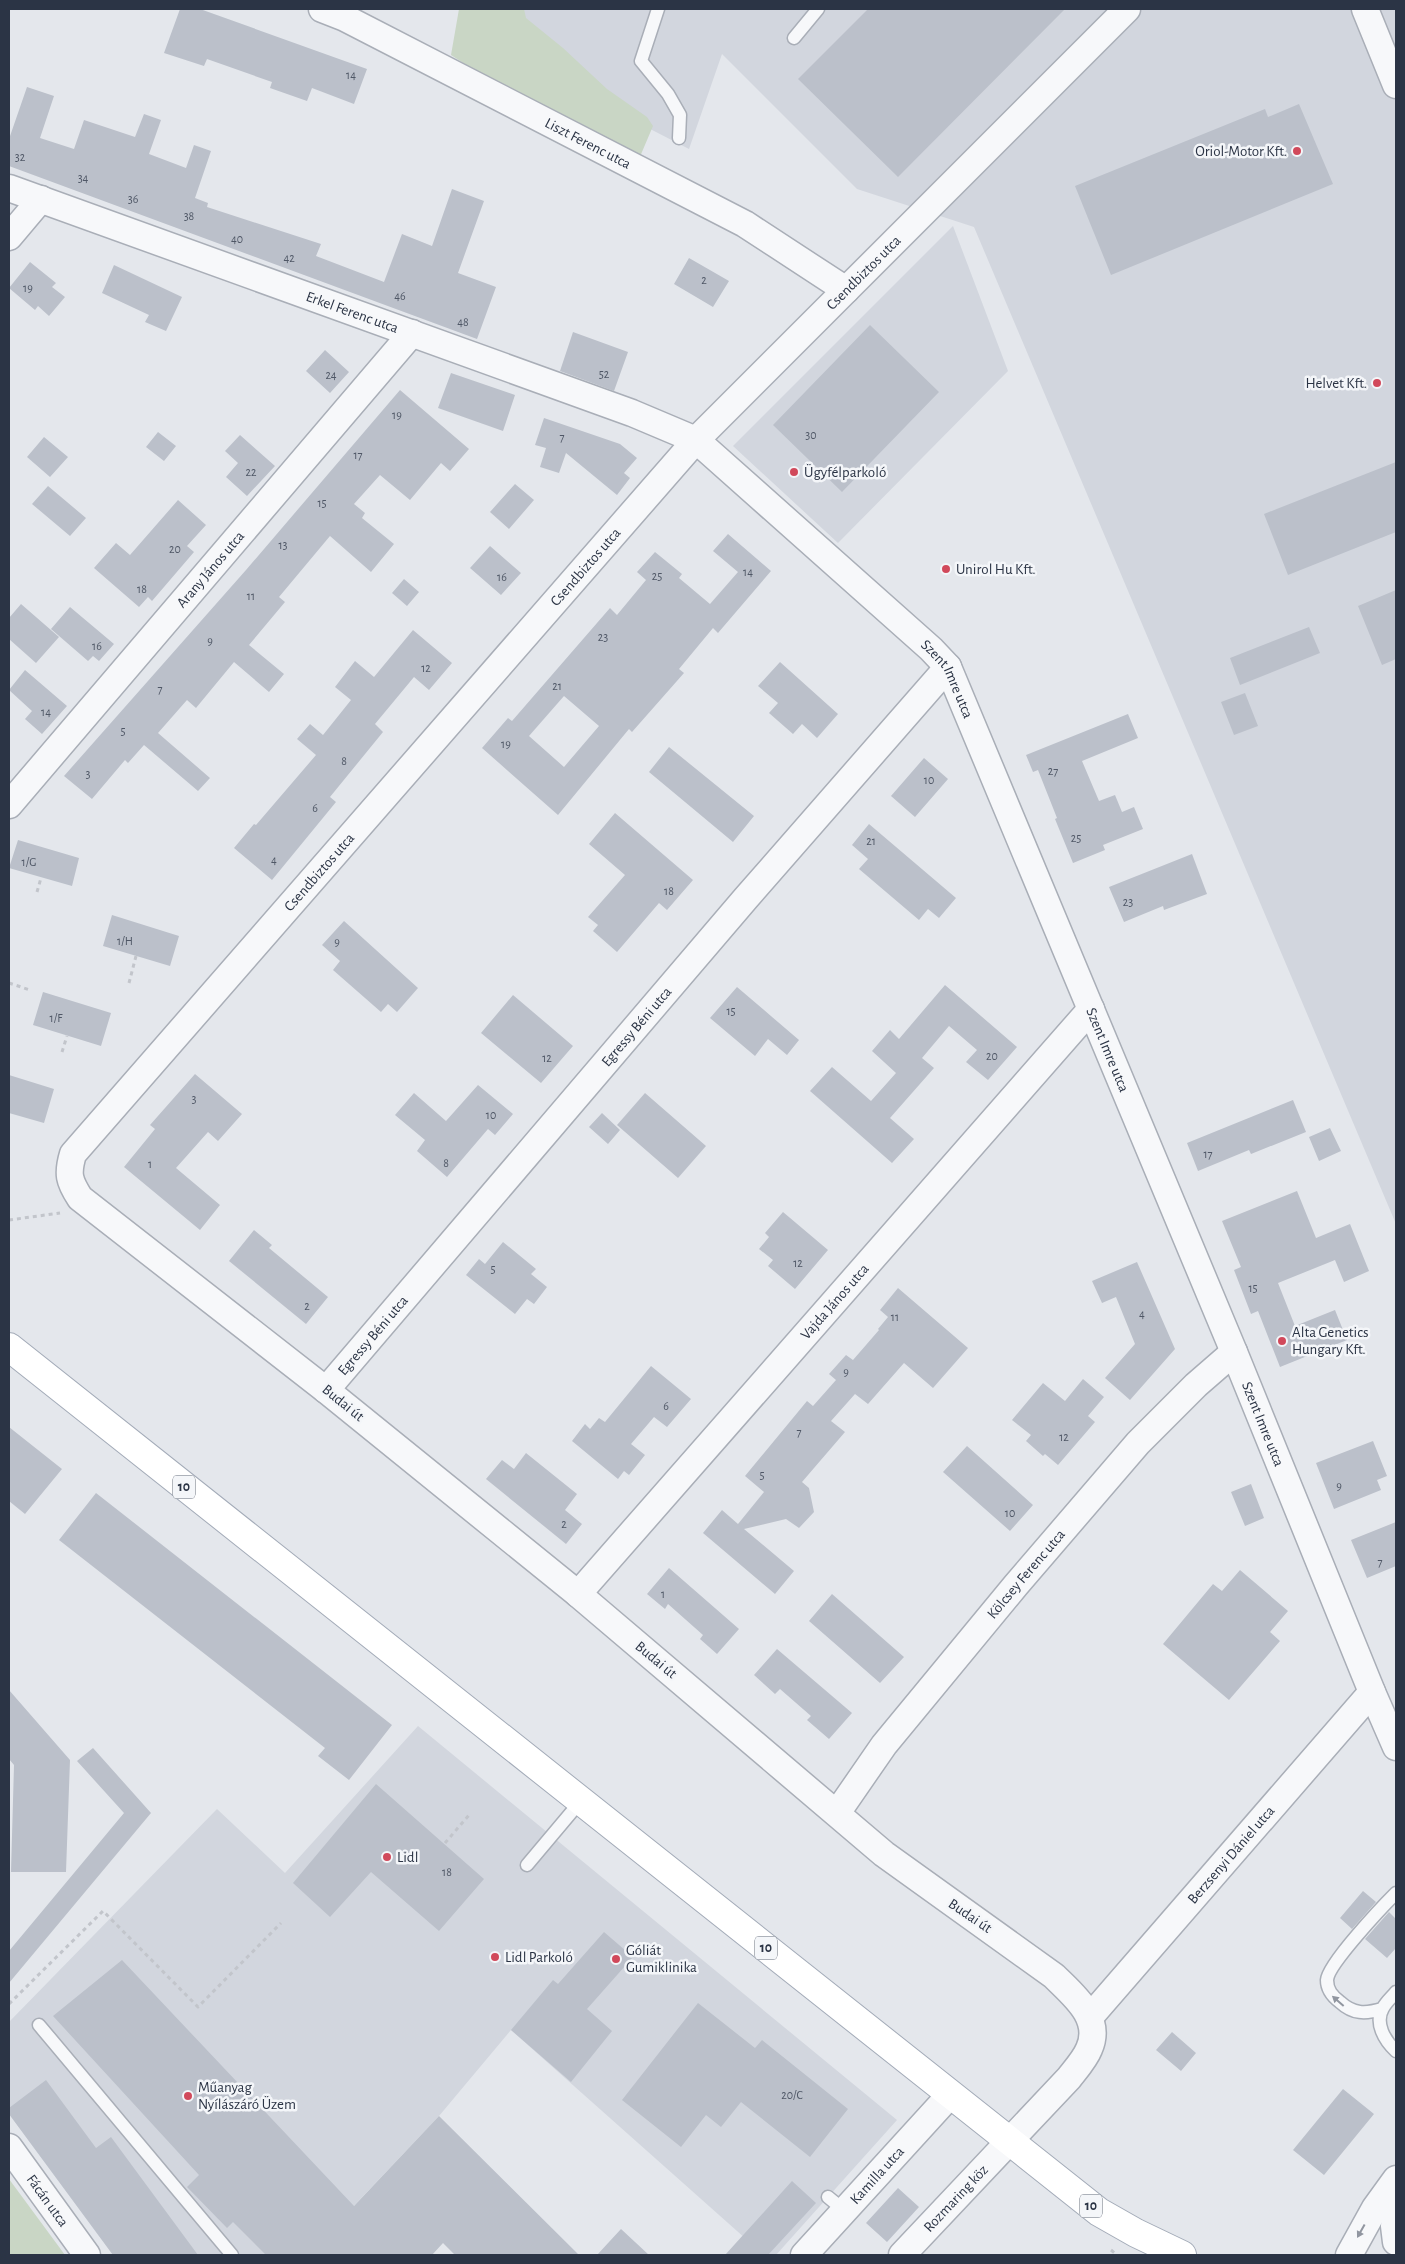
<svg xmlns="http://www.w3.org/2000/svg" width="1405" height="2264" viewBox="0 0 1405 2264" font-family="'Alegreya Sans',sans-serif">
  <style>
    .built { fill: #d2d6de }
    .green { fill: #c9d6c5 }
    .building { fill: #bbc0ca; fill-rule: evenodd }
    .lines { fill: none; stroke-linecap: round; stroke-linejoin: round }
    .lane-casing { stroke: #a9aeb7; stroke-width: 15 }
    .street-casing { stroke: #a9aeb7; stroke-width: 29 }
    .primary-casing { stroke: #a3abb8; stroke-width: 30 }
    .path { stroke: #c2c5cb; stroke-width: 3; stroke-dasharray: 4 4; stroke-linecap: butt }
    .lane { stroke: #f7f8fa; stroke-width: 12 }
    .street { stroke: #f7f8fa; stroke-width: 26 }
    .primary { stroke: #fff; stroke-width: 28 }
    .oneway { fill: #9196a0 }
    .poi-dot { fill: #d1495b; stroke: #f4f6f9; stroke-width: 2 }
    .labels { text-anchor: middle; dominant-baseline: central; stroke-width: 5; stroke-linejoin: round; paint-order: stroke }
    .number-label { font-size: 12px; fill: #4f5766 }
    .shield { fill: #f4f6f9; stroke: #676e7b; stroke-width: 1 }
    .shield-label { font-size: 14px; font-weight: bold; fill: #2b3445 }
    .street-label { font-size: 15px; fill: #2b3445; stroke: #f4f6f9 }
    .poi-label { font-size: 15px; fill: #2b3445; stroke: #f4f6f9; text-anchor: start }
  </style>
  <rect width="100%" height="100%" fill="#e4e7ec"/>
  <path class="built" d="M475,9H1396V1224L974,227L857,189L722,54L689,149L466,34Z
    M953,226L1008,371L838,543L733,446Z
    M418,1726L897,2120L776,2255H764L511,2030L439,2116L330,2231L354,2255H113L9,2114V2022L217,1809L285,1873Z"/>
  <path class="green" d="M459,9H524L526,18L563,48L607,89L647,117L653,126L639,159L480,74L451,55Z
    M9,2179L65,2255H9Z"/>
  <path class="building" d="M180,9H200L367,69L354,104L312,88L307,101L270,88L272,82L207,59L204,66L164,53Z
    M868,9H1065L898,177L798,79Z
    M27,87L54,96L40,138L74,149L84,120L135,137L144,114L161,120L149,154L186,168L194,145L211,151L195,198L208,203L207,207L321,244L316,256L384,282L402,234L432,246L452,189L484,201L458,273L496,287L477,339L9,166V139Z
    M1299,104L1333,184L1111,275L1075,186L1265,109L1268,117Z
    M689,258L729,281L713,307L674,284Z
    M30,262L56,283L52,287L65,297L49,316L38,306L35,310L9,288Z
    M114,265L182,297L166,331L145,322L149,315L102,293Z
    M870,325L939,392L842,492L773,425Z
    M573,332L628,352L614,391L560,371Z
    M325,350L349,372L330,393L306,371Z
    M451,373L515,395L503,431L438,408Z
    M400,390L469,449L450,471L441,463L410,500L380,475L354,504L365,513L362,518L394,544L371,572L330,536L279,597L285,602L249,645L284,674L269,692L234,662L196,708L187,700L158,733L210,778L198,791L144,745L128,763L125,760L92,799L64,776L246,570Z
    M544,418L620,444L637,458L624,473L630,478L617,495L566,453L559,473L540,467L546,448L535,445Z
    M158,432L176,446L164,461L146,447Z
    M240,435L275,466L247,496L226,477L238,463L225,451Z
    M44,437L68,457L50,477L27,457Z
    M1396,462V532L1288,575L1264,514Z
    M515,484L534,500L509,529L490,512Z
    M48,486L86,518L70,536L32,504Z
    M178,500L206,525L187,546L194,552L152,601L148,597L139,607L94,568L116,543L130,555Z
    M728,534L771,571L718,633L713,628L679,669L684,673L632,732L629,729L558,815L482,748L508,718L512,721L610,608L617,615L646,580L637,572L655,552L682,574L679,578L710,604L738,572L713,551ZM564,696L599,726L564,767L529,736Z
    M490,546L521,573L501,595L470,568Z
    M404,579L419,592L407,606L392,593Z
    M1396,590V659L1382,665L1358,606Z
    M21,604L59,637L36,663L9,639V618Z
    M70,607L114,644L99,661L93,656L88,661L51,629Z
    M1309,627L1320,653L1240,685L1230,658Z
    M413,630L452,663L429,690L414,677L375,724L383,732L330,797L336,802L272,880L234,848L254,824L256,825L316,755L297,739L310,724L323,735L351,700L335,687L355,661L374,677Z
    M780,662L838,714L817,738L802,724L793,734L769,713L778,703L758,686Z
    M25,670L67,706L42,734L25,719L32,711L9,690Z
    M1245,693L1258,726L1234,735L1221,702Z
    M1128,714L1138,738L1082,761L1099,801L1115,795L1122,812L1134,807L1143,829L1103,845L1105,850L1073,863L1055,819L1057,818L1038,770L1033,772L1026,755Z
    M669,747L754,816L733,842L649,772Z
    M924,758L948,779L915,817L891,796Z
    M615,813L693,880L667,910L659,903L617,952L593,931L598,925L588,917L625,875L589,844Z
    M869,824L956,898L939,918L928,909L919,920L859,869L868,859L852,845Z
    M18,840L79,858L72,886L9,868Z
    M1192,854L1207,894L1164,910L1163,906L1124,922L1109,887Z
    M112,915L179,936L170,966L103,946Z
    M344,921L418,988L397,1012L388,1004L381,1012L333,970L340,961L322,945Z
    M945,985L1017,1047L988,1080L966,1062L977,1050L949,1026L922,1058L934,1068L890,1118L914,1139L892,1163L810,1091L832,1067L871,1101L896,1073L872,1051L890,1030L899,1039Z
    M737,987L799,1040L787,1055L768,1039L755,1056L710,1018Z
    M43,992L111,1013L101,1046L33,1025Z
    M513,995L573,1046L541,1083L481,1033Z
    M195,1074L242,1114L218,1141L208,1132L176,1168L220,1205L200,1230L124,1167L155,1129L150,1125Z
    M9,1075L54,1089L44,1123L9,1113Z
    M478,1085L513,1114L495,1135L488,1129L447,1177L417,1151L425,1140L395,1115L414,1093L446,1121Z
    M645,1093L706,1146L678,1178L617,1125Z
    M1293,1100L1306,1132L1251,1154L1249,1150L1198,1171L1187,1143Z
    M602,1113L620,1130L608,1144L589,1127Z
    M1330,1128L1341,1151L1319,1161L1309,1137Z
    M1297,1191L1316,1238L1350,1224L1369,1271L1344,1282L1335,1260L1278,1283L1295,1326L1335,1310L1347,1340L1280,1367L1258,1311L1251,1314L1234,1270L1241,1267L1222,1221Z
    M783,1212L828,1250L795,1289L768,1266L773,1260L759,1249L769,1237L765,1233Z
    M254,1230L272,1245L269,1248L328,1297L306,1324L229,1261Z
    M503,1242L536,1269L531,1274L547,1287L534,1304L527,1299L515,1314L466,1275L479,1259L485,1264Z
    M1137,1262L1175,1349L1130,1400L1105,1378L1135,1344L1116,1297L1102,1303L1092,1281Z
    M898,1288L968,1348L933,1388L904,1363L868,1404L855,1394L831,1421L845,1432L802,1482L809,1488L814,1512L799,1528L786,1519L744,1529L794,1571L775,1594L703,1533L722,1510L738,1524L764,1492L745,1476L807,1401L813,1406L836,1380L829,1374L846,1355L853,1360L879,1330L878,1329L888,1317L880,1310Z
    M651,1366L691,1399L667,1427L654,1417L631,1444L645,1455L629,1475L624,1471L618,1479L572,1441L585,1424L590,1429L599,1418L605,1422Z
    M1083,1379L1104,1397L1088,1416L1095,1422L1058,1465L1045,1454L1043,1456L1026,1441L1031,1435L1012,1420L1043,1383L1065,1401Z
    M9,1427L62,1469L25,1514L9,1501Z
    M1373,1441L1387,1476L1377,1480L1381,1490L1334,1509L1316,1463Z
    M967,1446L1033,1505L1010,1531L943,1472Z
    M526,1453L577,1494L565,1510L582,1524L566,1544L486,1479L502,1460L514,1469Z
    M1251,1484L1264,1518L1245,1526L1231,1492Z
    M96,1493L392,1725L349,1780L318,1756L325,1748L59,1540Z
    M1396,1522V1566L1367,1578L1351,1540Z
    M669,1568L739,1629L717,1654L700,1639L703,1635L668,1604L665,1609L647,1594Z
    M1240,1570L1288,1611L1270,1632L1280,1641L1229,1700L1163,1644L1213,1584L1222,1591Z
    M832,1594L904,1657L880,1683L809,1621Z
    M777,1649L852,1713L829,1739L807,1720L811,1716L780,1689L775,1694L754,1675Z
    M9,1690L70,1760L66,1872H11L14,1765L9,1759Z
    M93,1748L151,1813L9,1983V1951L124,1813L77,1761Z
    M376,1784L484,1879L439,1931L371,1872L330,1917L293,1883Z
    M1363,1891L1376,1902L1352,1929L1340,1918Z
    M1389,1912L1396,1919V1948L1387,1958L1365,1939Z
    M604,1932L633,1957L587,2009L612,2031L571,2082L511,2030L553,1980L558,1984Z
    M122,1960L354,2206L439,2116L579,2255H455L443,2243L432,2255H266L233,2222L227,2228L187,2187L199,2175L53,2016Z
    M698,2003L755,2048L762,2040L848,2109L810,2157L741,2102L721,2127L706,2115L681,2147L622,2100Z
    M1172,2032L1196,2053L1181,2071L1156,2050Z
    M46,2080L96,2148L111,2137L198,2255H113L9,2114V2108Z
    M1343,2089L1374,2114L1324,2175L1293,2150Z
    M792,2181L816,2203L768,2255H725Z
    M898,2188L919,2207L887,2242L866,2223Z
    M621,2229L649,2255H597Z"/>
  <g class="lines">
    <g class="lane-casing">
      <path id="lane" d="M658,9L641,61L668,94L680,115L679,138
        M794,38L818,9
        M527,1865L580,1802
        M1396,1992C1392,1997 1386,2002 1383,2008C1374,2023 1385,2041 1396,2051
        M1382,2009C1365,2014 1353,2014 1340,2002C1332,1996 1327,1990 1327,1980C1328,1964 1383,1906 1396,1893
        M39,2025L232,2255
        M828,2197L845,2211"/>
    </g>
    <g class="street-casing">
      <g id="street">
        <path id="s1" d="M322,9L345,18L745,224L846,290"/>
        <path d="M1365,9L1396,85"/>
        <path id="s2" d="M9,188L632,413L696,440L931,649L948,667L1234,1352L1372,1692L1396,1747"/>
        <path d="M9,237L41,199"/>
        <path id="s3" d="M9,805L412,333"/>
        <path id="s4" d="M326,1390L746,898L948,667"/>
        <path id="s5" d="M578,1594L1091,1009"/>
        <path id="s6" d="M837,1813L884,1745L1016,1585L1138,1443L1196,1385L1234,1352"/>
        <path id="s7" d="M1090,2017L1372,1692"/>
        <path id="s8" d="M9,2147L87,2255"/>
        <path d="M1396,2202L1394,2226L1396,2242"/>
        <path id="s9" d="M804,2255L950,2095"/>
        <path id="s10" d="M902,2255L1069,2078C1076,2069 1085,2059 1089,2049C1103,2018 1073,1995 1054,1976L884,1854L578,1594L326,1390L80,1198C69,1181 67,1174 73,1154L696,440L1127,9"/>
        <path d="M1349,2255L1375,2208L1396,2179"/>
      </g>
    </g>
    <g class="primary-casing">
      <path id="primary" d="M9,1347L1099,2212L1136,2233L1182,2255"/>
    </g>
    <path class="path" d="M37,892L41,878
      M9,983L30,990
      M129,983L136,956
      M62,1052L67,1036
      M9,1220L60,1213
      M445,1843L469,1815
      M9,2004L103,1911L198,2007L281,1923
      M1111,2250L1117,2255"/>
    <use href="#lane" class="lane"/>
    <use href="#street" class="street"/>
    <use href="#primary" class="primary"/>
  </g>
  <defs><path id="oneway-solid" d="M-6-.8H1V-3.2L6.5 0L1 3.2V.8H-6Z" transform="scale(1.25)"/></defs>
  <g class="oneway">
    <use href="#oneway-solid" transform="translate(1338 2001) rotate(-139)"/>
    <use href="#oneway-solid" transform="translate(1361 2231) rotate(119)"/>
  </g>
  <g class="poi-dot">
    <circle cx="1297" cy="151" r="5"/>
    <circle cx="1377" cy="383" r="5"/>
    <circle cx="794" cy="472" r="5"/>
    <circle cx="946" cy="569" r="5"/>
    <circle cx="1282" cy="1341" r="5"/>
    <circle cx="387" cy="1857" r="5"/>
    <circle cx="495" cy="1957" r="5"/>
    <circle cx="616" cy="1959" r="5"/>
    <circle cx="188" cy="2096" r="5"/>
  </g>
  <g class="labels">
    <g class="number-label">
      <text x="351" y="75">14</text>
      <text x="20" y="157">32</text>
      <text x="83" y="178">34</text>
      <text x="133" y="199">36</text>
      <text x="189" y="216">38</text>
      <text x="237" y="239">40</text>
      <text x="289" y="258">42</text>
      <text x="704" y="280">2</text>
      <text x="28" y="288">19</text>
      <text x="400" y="296">46</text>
      <text x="463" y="322">48</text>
      <text x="604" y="374">52</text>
      <text x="331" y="375">24</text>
      <text x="397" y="415">19</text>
      <text x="811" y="435">30</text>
      <text x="562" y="437">7</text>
      <text x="358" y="455">17</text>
      <text x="251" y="472">22</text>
      <text x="322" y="503">15</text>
      <text x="283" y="545">13</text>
      <text x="175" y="549">20</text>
      <text x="748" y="572">14</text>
      <text x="657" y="576">25</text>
      <text x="502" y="577">16</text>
      <text x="142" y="589">18</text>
      <text x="251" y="596">11</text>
      <text x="603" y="637">23</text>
      <text x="210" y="641">9</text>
      <text x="97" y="646">16</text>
      <text x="426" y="668">12</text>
      <text x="557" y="686">21</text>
      <text x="160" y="689">7</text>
      <text x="46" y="712">14</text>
      <text x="123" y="731">5</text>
      <text x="506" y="744">19</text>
      <text x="344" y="761">8</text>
      <text x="1053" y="771">27</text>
      <text x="88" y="774">3</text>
      <text x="929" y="780">10</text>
      <text x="315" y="808">6</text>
      <text x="1076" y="838">25</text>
      <text x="871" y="841">21</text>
      <text x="274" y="860">4</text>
      <text x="29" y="862">1/G</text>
      <text x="669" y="891">18</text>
      <text x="1128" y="902">23</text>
      <text x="125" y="941">1/H</text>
      <text x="337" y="942">9</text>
      <text x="731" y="1011">15</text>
      <text x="56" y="1018">1/F</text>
      <text x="992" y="1056">20</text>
      <text x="547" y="1058">12</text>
      <text x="194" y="1099">3</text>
      <text x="491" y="1115">10</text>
      <text x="1208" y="1154">17</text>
      <text x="446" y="1163">8</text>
      <text x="150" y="1164">1</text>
      <text x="798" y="1263">12</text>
      <text x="493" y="1269">5</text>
      <text x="1253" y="1288">15</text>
      <text x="307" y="1306">2</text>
      <text x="1142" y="1314">4</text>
      <text x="895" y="1317">11</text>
      <text x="846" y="1372">9</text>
      <text x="666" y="1406">6</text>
      <text x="799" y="1432">7</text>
      <text x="1064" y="1437">12</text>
      <text x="762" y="1475">5</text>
      <text x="1339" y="1486">9</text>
      <text x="1010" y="1513">10</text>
      <text x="564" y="1524">2</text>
      <text x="1380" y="1562">7</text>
      <text x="663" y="1594">1</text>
      <text x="447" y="1872">18</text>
      <text x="792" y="2095">20/C</text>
    </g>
    <g class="shield">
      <rect x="173" y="1475.5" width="22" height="23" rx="4"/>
      <rect x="755" y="1936.5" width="22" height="23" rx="4"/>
      <rect x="1080" y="2194.5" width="22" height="23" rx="4"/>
    </g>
    <g class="shield-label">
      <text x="184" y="1487">10</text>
      <text x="766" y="1948">10</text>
      <text x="1091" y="2206">10</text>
    </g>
    <g class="street-label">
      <text stroke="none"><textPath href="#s1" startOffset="298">Liszt Ferenc utca</textPath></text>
      <text stroke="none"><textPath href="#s10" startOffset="2844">Csendbiztos utca</textPath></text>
      <text stroke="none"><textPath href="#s2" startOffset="365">Erkel Ferenc utca</textPath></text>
      <text stroke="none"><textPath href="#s10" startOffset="2439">Csendbiztos utca</textPath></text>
      <text stroke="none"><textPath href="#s3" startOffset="310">Arany János utca</textPath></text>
      <text stroke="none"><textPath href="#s2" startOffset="1081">Szent Imre utca</textPath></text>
      <text stroke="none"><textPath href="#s10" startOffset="2034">Csendbiztos utca</textPath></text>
      <text stroke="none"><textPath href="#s4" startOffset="478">Egressy Béni utca</textPath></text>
      <text stroke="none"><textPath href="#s2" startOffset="1486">Szent Imre utca</textPath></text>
      <text stroke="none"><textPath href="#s5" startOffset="389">Vajda János utca</textPath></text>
      <text stroke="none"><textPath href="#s4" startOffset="72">Egressy Béni utca</textPath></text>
      <text transform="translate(343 1403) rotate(39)">Budai út</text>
      <text stroke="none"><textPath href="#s2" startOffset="1891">Szent Imre utca</textPath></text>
      <text stroke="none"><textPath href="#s6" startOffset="305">Kölcsey Ferenc utca</textPath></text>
      <text transform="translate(656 1660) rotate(40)">Budai út</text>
      <text stroke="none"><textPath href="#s7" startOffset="215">Berzsenyi Dániel utca</textPath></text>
      <text transform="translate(970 1916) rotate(34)">Budai út</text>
      <text stroke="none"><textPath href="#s9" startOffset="108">Kamilla utca</textPath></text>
      <text stroke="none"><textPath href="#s10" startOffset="78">Rozmaring köz</textPath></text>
      <text stroke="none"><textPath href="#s8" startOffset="66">Fácán utca</textPath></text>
    </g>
    <g class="poi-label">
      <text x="1287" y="151" text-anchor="end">Oriol-Motor Kft.</text>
      <text x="1367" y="383" text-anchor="end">Helvet Kft.</text>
      <text x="804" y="472">Ügyfélparkoló</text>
      <text x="956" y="569">Unirol Hu Kft.</text>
      <text x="1292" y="1332">Alta Genetics<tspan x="1292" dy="17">Hungary Kft.</tspan></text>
      <text x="397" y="1857">Lidl</text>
      <text x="626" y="1950">Góliát<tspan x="626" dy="17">Gumiklinika</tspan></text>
      <text x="505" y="1957">Lidl Parkoló</text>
      <text x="198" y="2087">Műanyag<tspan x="198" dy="17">Nyílászáró Üzem</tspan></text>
    </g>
  </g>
  <rect width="1405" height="2264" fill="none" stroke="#2b3445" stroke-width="20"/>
</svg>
